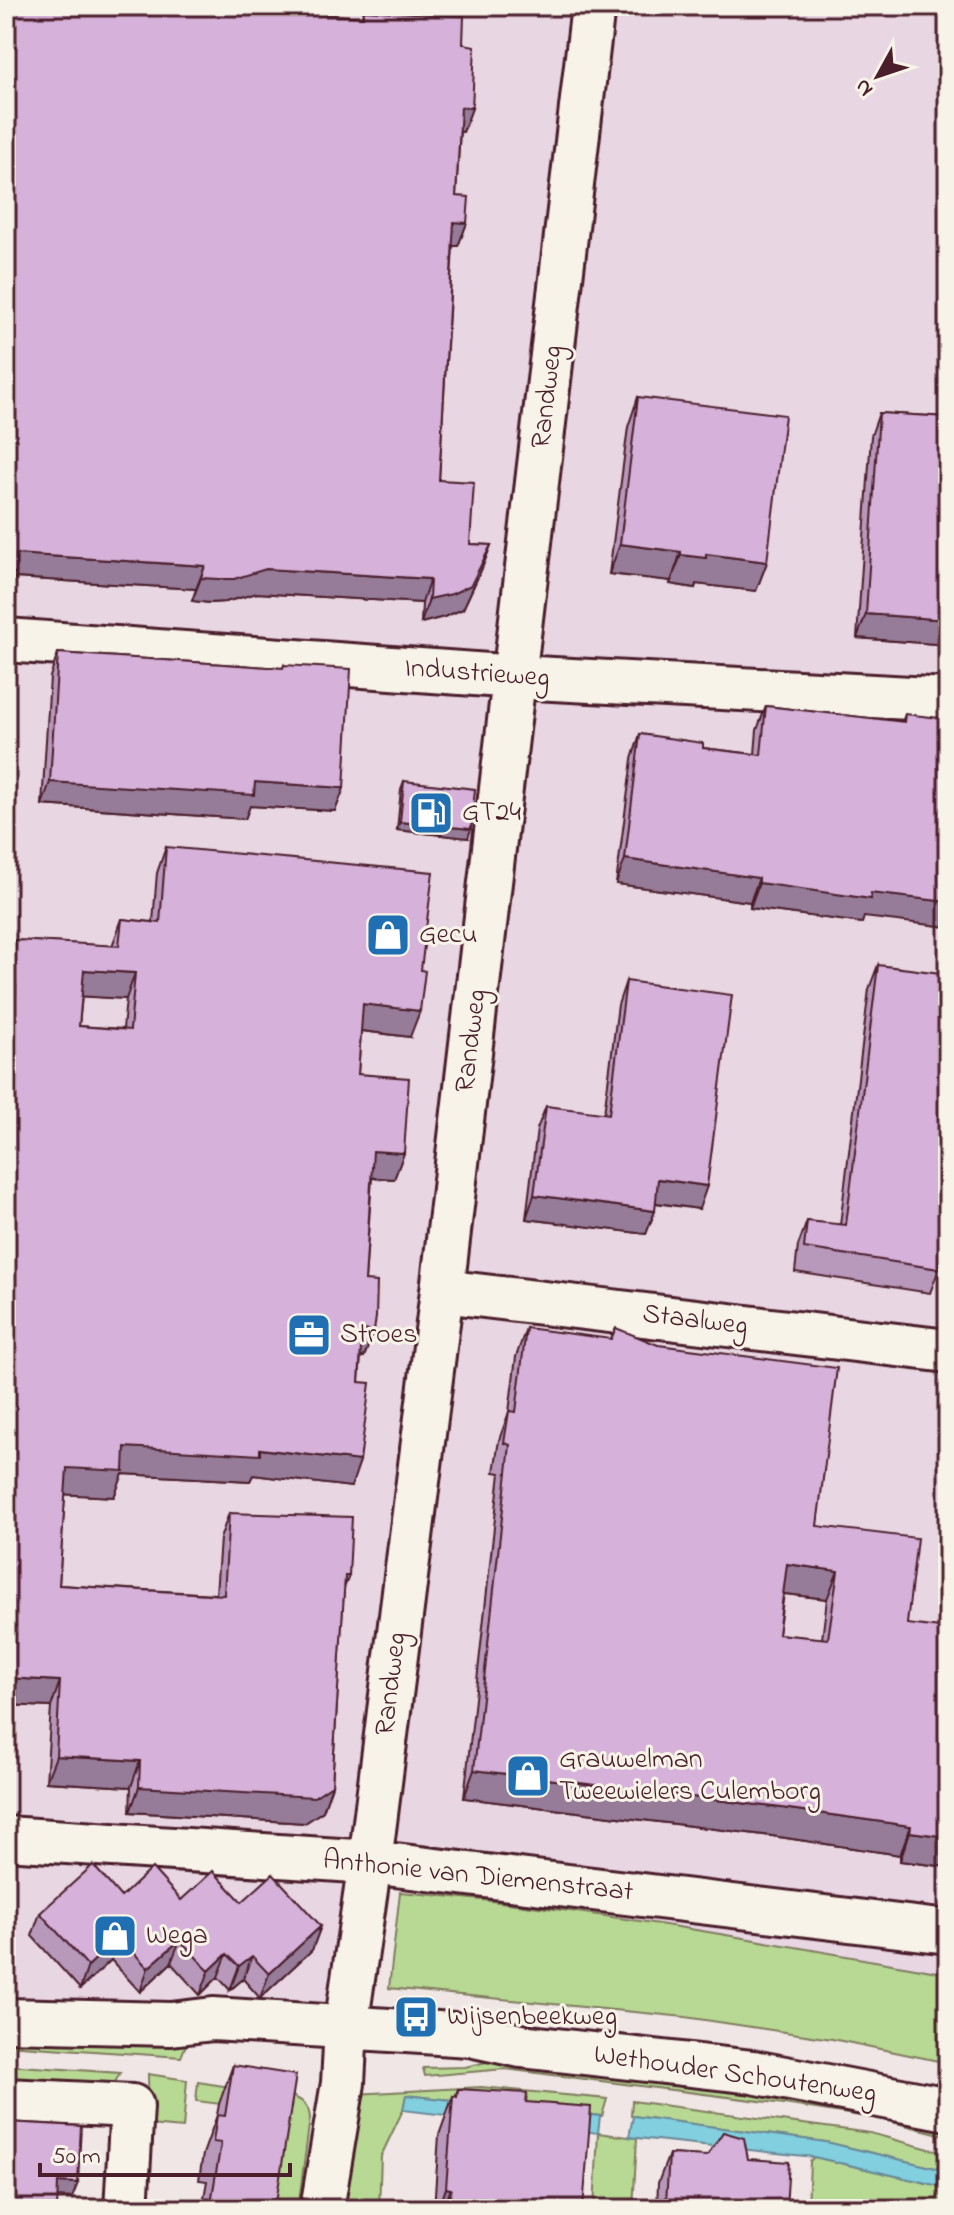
<svg xmlns="http://www.w3.org/2000/svg" width="954" height="2215" viewBox="0 0 954 2215" font-family="'Indie Flower',sans-serif">
  <style>
    .built { fill: #e8d6e2 }
    .green { fill: #b7d993; stroke: #807c5f; stroke-width: 2 }
    .water { fill: #81cfdf; stroke: #6b8997; stroke-width: 2 }
    .lines { fill: none; stroke-linecap: round; stroke-linejoin: round }
    .minor-casing { stroke: #4a1f2b; stroke-width: 48 }
    .minor { stroke: #f7f3e8; stroke-width: 42 }
    .wall { fill: #b898bb; stroke: #4a1f2b; stroke-width: 2; fill-rule: evenodd }
    .shaded-wall { fill: #967c99; stroke: #4a1f2b; stroke-width: 2 }
    .building { fill: #d6b1da; stroke: #4a1f2b; stroke-width: 2; fill-rule: evenodd }
    .labels { text-anchor: middle; dominant-baseline: central; stroke-width: 6; stroke-linejoin: round; paint-order: stroke }
    .street-label { font-size: 28px; fill: #4a1f2b; stroke: #f7f3e8 }
    .poi-label { font-size: 28px; fill: #4a1f2b; stroke: #f7f3e8; text-anchor: start }
  </style>
  <rect width="100%" height="100%" fill="#f0e6e5"/>
  <filter id="ink" filterUnits="userSpaceOnUse"><feTurbulence type="fractalNoise" baseFrequency=".0125" numOctaves="2"/><feDisplacementMap in="SourceGraphic" scale="16" xChannelSelector="R" yChannelSelector="G"/><feConvolveMatrix kernelMatrix="1 2 1 2 8 2 1 2 1" color-interpolation-filters="sRGB"/></filter>
  <g filter="url(#ink)">
    <path class="built" d="M6,6H948V1983L358,1870L321,2022L6,2002Z"/>
    <path class="green" d="M6,1868H12L13,1985H6Z
      M400,1892C583,1907 767,1942 948,1974V2063L832,2039L685,2017L389,1988Z
      M6,2030L187,2042L181,2057L6,2045Z
      M504,2058C653,2077 801,2096 948,2130V2136L880,2119L784,2104L505,2069L425,2076L423,2068L465,2067Z
      M6,2065L120,2073L113,2086L6,2079Z
      M148,2074L187,2080L183,2128L149,2125Z
      M198,2082L294,2097C305,2102 309,2107 310,2118L298,2209H270L286,2112L196,2101Z
      M481,2087L607,2099L602,2116L406,2095L403,2110L381,2156L379,2209H336L355,2094Z
      M632,2101L870,2133L948,2154V2171L826,2142L633,2116L631,2115Z
      M598,2133L637,2138L633,2209H594Z
      M814,2157L948,2188V2209H808L810,2161Z"/>
    <path class="water" d="M406,2095L600,2116L598,2133L403,2110Z
      M633,2116L826,2142L948,2171V2188L814,2157L629,2137Z"/>
    <g class="lines">
      <g class="minor-casing">
        <path id="minor" d="M6,640L516,677L948,700
          M442,1291L948,1351
          M6,1838L370,1862L948,1932
          M6,2020L171,2024L213,2019L470,2035L521,2046L753,2072L948,2109
          M6,2100L132,2106L126,2209
          M322,2209L343,2083L346,2027L370,1862L442,1291L593,6"/>
      </g>
      <use href="#minor" class="minor"/>
    </g>
    <path class="wall" d="M6,6L251,10L361,17L364,10L463,44L472,108L463,132L460,131L456,196L467,223L458,246H453L439,480L470,544L491,545L482,568L463,609L444,617L421,623L422,603L257,593L225,602L210,603L192,601L196,589L15,578L8,598L6,597Z
      M638,397L767,562L756,591L696,584L695,588L670,584L671,581L609,574L628,427Z
      M879,413L948,417V645L857,638L871,436Z
      M58,653L283,668L284,665L344,788L335,811L250,806L245,819L42,805L50,677Z
      M766,706L902,722L905,714L862,923L750,908V902L616,884L632,759L640,734L703,748L755,754L757,730Z
      M404,781L468,838L397,830L401,789Z
      M166,847L410,1037L361,1031L358,1074L404,1153L394,1179L372,1178L365,1281L374,1331L364,1357L361,1356L351,1487L253,1475L250,1481L123,1474L114,1497L65,1494L59,1585L216,1594L220,1539L229,1513L349,1576L344,1588L332,1785L323,1811L305,1823L130,1812L131,1787L46,1782L51,1707L6,1705V964L15,940L112,946L122,919L153,922L157,873ZM82,996L126,999L123,1029L79,1026Z
      M878,965L939,1269L930,1293L795,1272L798,1246L807,1221L840,1225L869,989Z
      M626,981L699,1209L655,1203V1211L646,1234L526,1219L537,1129L546,1106L604,1114L618,1005Z
      M526,1328L817,1526L907,1624L948,1867L900,1861V1855L772,1836L464,1798L500,1473L494,1472L499,1440L509,1412L516,1357ZM784,1594L827,1599L822,1639L778,1634Z
      M121,1897L242,1902L321,1926L312,1950L260,1998L243,1979L230,1990L218,1977L200,1995L171,1963L140,1992L111,1960L80,1989L32,1936L40,1913Z
      M233,2065L275,2209H202L207,2181L199,2180L203,2154L217,2115L219,2104Z
      M458,2089L526,2102L583,2209H434L439,2135L453,2096L455,2097Z
      M669,2154L748,2159L786,2209H657L658,2183Z"/>
    <path class="shaded-wall" d="M461,107L472,108L463,132L452,131Z
      M454,222L467,223L458,246H446Z
      M620,544L681,552L671,581L609,574Z
      M491,545L482,568L463,609L444,617L421,623L429,599Z
      M16,554L205,566L196,589L15,578L16,574Z
      M706,554L767,562L756,591L696,584L695,588L670,584L681,555Z
      M266,569L430,579L422,603L257,593L225,602L210,603L192,601L201,578Z
      M866,614L948,620V645L857,638Z
      M50,782H255L344,788L335,811L250,806L245,819L42,805Z
      M400,822L471,829L468,838L397,830Z
      M625,859L759,878L750,902L616,884Z
      M759,883L871,893L948,902V927L864,917L862,923L750,908Z
      M84,970L135,973L126,999L75,996Z
      M16,986L6,1012V1000L11,987Z
      M363,1004L420,1011L410,1037L354,1030Z
      M373,1151L404,1153L394,1179L364,1177Z
      M658,1179L707,1186L699,1209L650,1202Z
      M534,1195L655,1211L646,1234L526,1219Z
      M362,1330L374,1331L364,1357L353,1356Z
      M125,1447L260,1449L360,1461L351,1487L253,1475L250,1481L123,1474L114,1497L57,1494L67,1468Z
      M787,1564L838,1571L827,1599L777,1593Z
      M6,1678L60,1681L51,1707L6,1705Z
      M56,1756L140,1761L131,1787L46,1782Z
      M474,1770L782,1808L911,1826L900,1855L772,1836L464,1798Z
      M332,1785L323,1811L305,1823L130,1812L139,1787Z
      M910,1832L948,1837V1867L900,1861Z
      M321,1926L312,1950L260,1998L269,1974Z
      M119,1937L111,1960L80,1989L88,1966Z
      M180,1940L171,1963L140,1992L148,1968Z
      M227,1954L218,1977L200,1995L209,1971Z
      M252,1956L243,1979L230,1990L239,1966Z
      M58,2182L78,2183L72,2198L53,2197Z
      M446,2188L451,2189L443,2209H439Z
      M450,2198L518,2202L515,2209H446Z
      M666,2203L712,2207L711,2209H664Z"/>
    <path class="building" d="M6,6H252L251,10L363,17L364,10L464,16L463,44L475,46L472,108L461,107L456,196L469,197L467,223L454,222L439,480L474,482L470,544L491,545L471,585L452,594L429,599L430,579L266,569L234,579H218L201,578L205,566L16,554V574L6,571Z
      M638,397L785,415L767,562L706,554V558L681,555V552L620,544Z
      M879,413L948,417V620L866,614Z
      M58,653L283,668L284,665L351,669L344,788L255,782L254,795L50,782Z
      M766,706L904,722L905,714L948,719V902L871,893V899L759,883V878L625,859L640,734L703,743V748L761,755Z
      M404,781L475,789L471,829L400,822Z
      M166,847L433,872L421,970L425,971L420,1011L363,1004L358,1074L409,1078L404,1153L373,1151L365,1281L377,1282L376,1317L374,1331L362,1330L359,1382L370,1383L360,1461L260,1449V1455L125,1447L124,1471L67,1468L59,1585L224,1595L229,1513L352,1517L349,1576H345L332,1785L314,1797L139,1787L140,1761L56,1756L60,1681L6,1678V1131L16,986L11,987L15,940L119,946L122,919L160,923ZM84,970L135,973L130,1030L79,1026Z
      M878,965L948,974V1196L939,1269L804,1248L807,1221L846,1225Z
      M626,981L732,995L707,1186L658,1179L655,1211L534,1195L546,1106L609,1114Z
      M526,1328L611,1339L616,1328L658,1345L837,1368L817,1526L917,1538L907,1624L948,1629V1837L910,1832L911,1826L782,1808L474,1770L510,1445L504,1443L509,1411L516,1412ZM787,1564L838,1571L828,1639L778,1634Z
      M93,1865L121,1897L152,1868L181,1900L213,1871L242,1902L273,1874L321,1926L269,1974L252,1956L239,1966L227,1954L209,1971L180,1940L148,1968L119,1937L88,1966L40,1913Z
      M233,2065L296,2075L275,2209H210L221,2143L213,2142L217,2115L225,2116Z
      M458,2089L527,2093L526,2102L591,2107L583,2209H517L518,2202L450,2198L451,2189L446,2188L453,2096L457,2097Z
      M6,2122L81,2126L78,2183L58,2182L57,2209H6Z
      M723,2132L744,2138L748,2159L789,2162L786,2209H712V2207L666,2203L669,2154L707,2156Z"/>
  </g>
  <defs>
    <g id="fuel-square" transform="scale(2.3)"><rect x="-9" y="-9" width="18" height="18" rx="4" fill="#1f6fb2" stroke="#f7f3e8"/><path d="M-5.5-6h7V0h2V4h1.3V-2.5L3-4.5l.8-.8L6-3V5H2.5V1h-1V6h-7ZM-4.2-4.7v3.2H.2V-4.7Z" fill="#fff"/></g>
    <g id="shop-square" transform="scale(2.3)"><rect x="-9" y="-9" width="18" height="18" rx="4" fill="#1f6fb2" stroke="#f7f3e8"/><path d="M-5-2.5h2.3a2.7 3.5 0 0 1 5.4 0H5L5.5 6h-11ZM-1.5-2.5h3a1.5 2.3 0 0 0-3 0Z" fill="#fff"/></g>
    <g id="office-square" transform="scale(2.3)"><rect x="-9" y="-9" width="18" height="18" rx="4" fill="#1f6fb2" stroke="#f7f3e8"/><path d="M-6-3h4V-5.5h4V-3h4V5H-6ZM-1-4.5V-3h2v-1.5ZM-6 0V1H6V0Z" fill="#fff"/></g>
    <g id="bus-square" transform="scale(2.3)"><rect x="-9" y="-9" width="18" height="18" rx="4" fill="#1f6fb2" stroke="#f7f3e8"/><path d="M-5-6H5V4H4V6H2V4H-2V6H-4V4H-5ZM-3.5-4V0h7V-4ZM-3.5 1.2v1.5H-2V1.2ZM2 1.2v1.5H3.5V1.2Z" fill="#fff"/></g>
  </defs>
  <g fill-rule="evenodd">
    <use href="#fuel-square" x="431" y="813"/>
    <use href="#shop-square" x="388" y="935"/>
    <use href="#office-square" x="309" y="1335"/>
    <use href="#shop-square" x="528" y="1776"/>
    <use href="#shop-square" x="115" y="1936"/>
    <use href="#bus-square" x="416" y="2017"/>
  </g>
  <g class="labels">
    <g class="street-label">
      <text transform="translate(548 397) rotate(-83)">Randweg</text>
      <text transform="translate(477 674) rotate(4)">Industrieweg</text>
      <text transform="translate(472 1041) rotate(-83)">Randweg</text>
      <text transform="translate(695 1321) rotate(7)">Staalweg</text>
      <text transform="translate(392 1684) rotate(-83)">Randweg</text>
      <text transform="translate(478 1877) rotate(6)">Anthonie van Diemenstraat</text>
      <text transform="translate(735 2075) rotate(8)">Wethouder Schoutenweg</text>
    </g>
    <g class="poi-label">
      <text x="462" y="813">GT24</text>
      <text x="419" y="935">Gecu</text>
      <text x="340" y="1335">Stroes</text>
      <text x="559" y="1760">Grauwelman<tspan x="559" dy="32">Tweewielers Culemborg</tspan></text>
      <text x="146" y="1936">Wega</text>
      <text x="447" y="2017">Wijsenbeekweg</text>
    </g>
  </g>
  <rect width="954" height="2215" fill="none" stroke="#f7f3e8" stroke-width="32"/>
  <rect x="16" y="16" width="922" height="2183" fill="none" stroke="#4a1f2b" stroke-width="3" filter="url(#ink)"/>
  <g transform="translate(878 76) rotate(230)" stroke="#f7f3e8" stroke-width="6" paint-order="stroke">
  <path d="M0-6L14 30L0 20L-14 30Z" fill="#4a1f2b"/>
  <text y="-12" font-size="22" font-weight="bold" text-anchor="middle" fill="#4a1f2b">N</text>
  </g>
  <path d="M40 2163v12h250v-12" fill="none" stroke="#4a1f2b" stroke-width="4"/>
  <text x="52" y="2163" font-size="24" fill="#4a1f2b" stroke="#f7f3e8" stroke-width="6" paint-order="stroke">50 m</text>
</svg>
